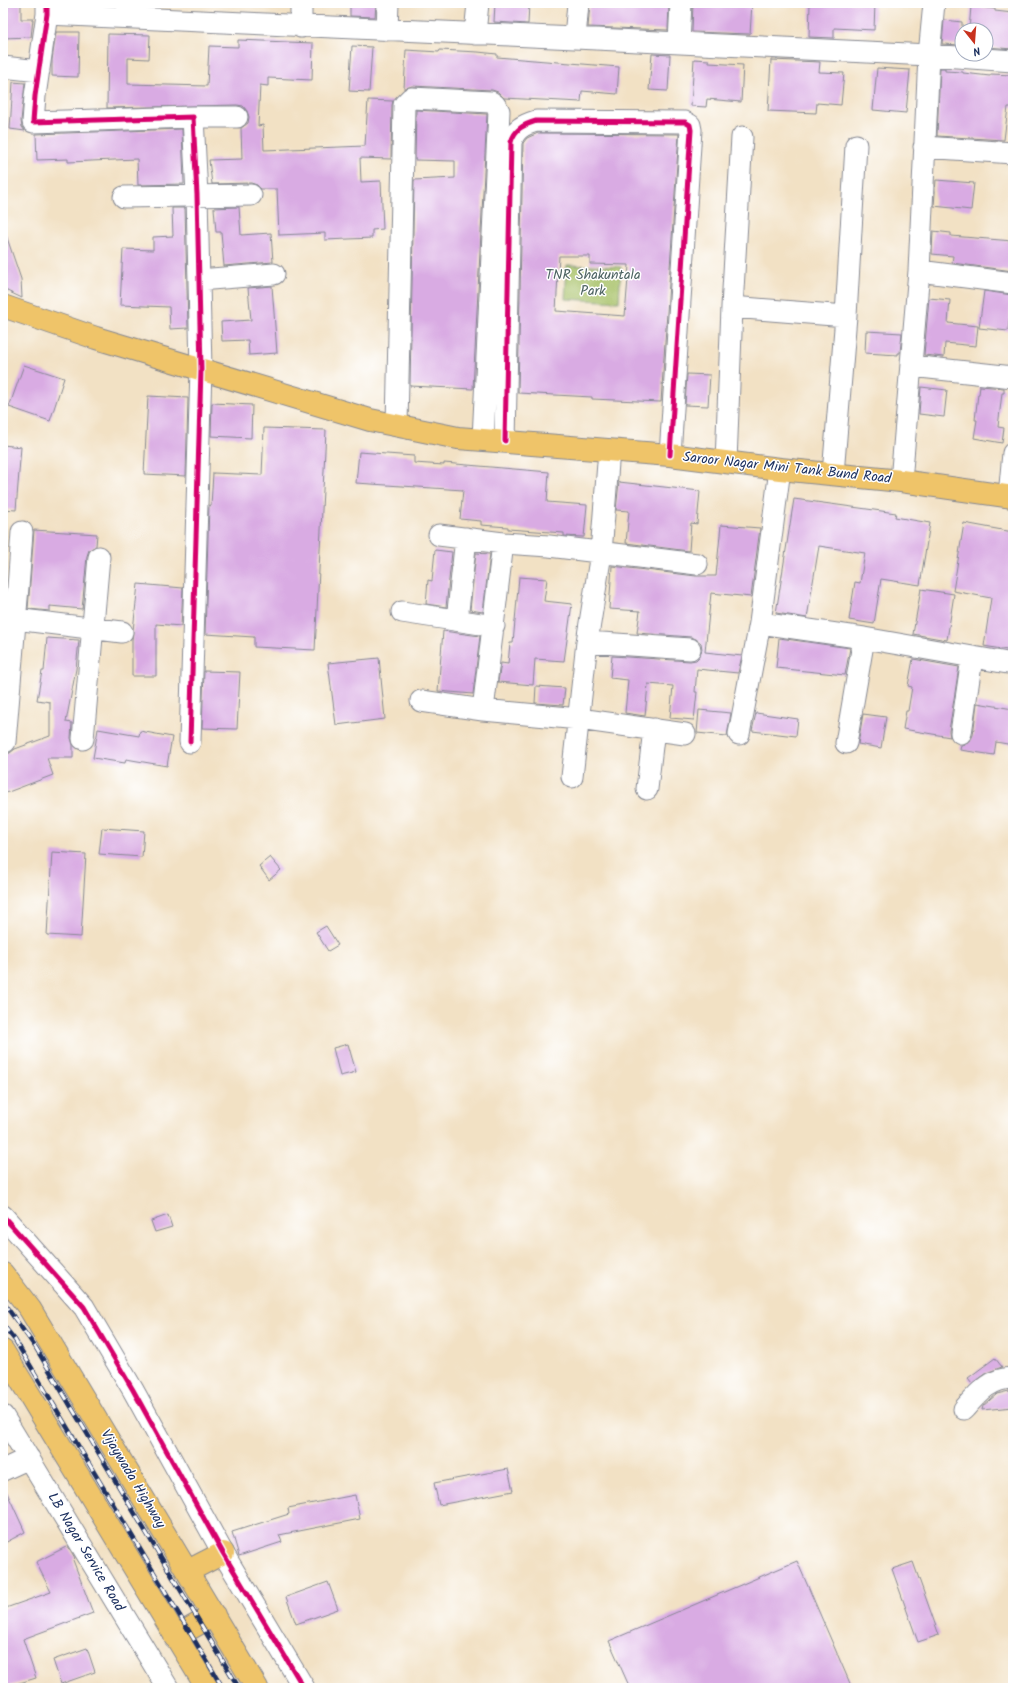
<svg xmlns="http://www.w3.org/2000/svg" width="1016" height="1691" viewBox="0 0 1016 1691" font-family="Kalam,sans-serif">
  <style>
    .green { fill: #a7c167; stroke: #617862 }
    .building { fill: #d9abe3; fill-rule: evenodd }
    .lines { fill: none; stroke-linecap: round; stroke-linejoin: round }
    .minor-casing { stroke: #868891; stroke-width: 23 }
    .major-casing { stroke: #868891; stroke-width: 24 }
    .highway-casing { stroke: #868891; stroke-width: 24 }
    .minor { stroke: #fff; stroke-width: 21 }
    .major { stroke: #efc469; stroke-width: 22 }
    .highway { stroke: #efc469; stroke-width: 22 }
    .rail-casing { stroke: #1b2f5e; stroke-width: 4.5 }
    .rail { stroke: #fff; stroke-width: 3; stroke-dasharray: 9; stroke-linecap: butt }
    .cycleway-casing { stroke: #fff; stroke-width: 8 }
    .cycleway { stroke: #d6006c; stroke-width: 5 }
    .labels { text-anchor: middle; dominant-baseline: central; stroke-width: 3; stroke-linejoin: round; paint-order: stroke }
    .park-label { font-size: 14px; fill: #4c6261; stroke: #fff }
    .street-label { font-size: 14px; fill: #1b2f5e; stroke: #fff }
  </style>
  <rect width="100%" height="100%" fill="#fff"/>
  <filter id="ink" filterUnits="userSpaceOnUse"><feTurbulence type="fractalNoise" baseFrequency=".025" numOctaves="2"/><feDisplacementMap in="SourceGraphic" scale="8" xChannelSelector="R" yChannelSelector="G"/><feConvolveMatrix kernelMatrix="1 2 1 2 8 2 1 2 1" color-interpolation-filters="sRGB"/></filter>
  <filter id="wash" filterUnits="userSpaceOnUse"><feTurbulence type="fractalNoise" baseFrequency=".012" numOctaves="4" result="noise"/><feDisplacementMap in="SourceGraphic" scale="16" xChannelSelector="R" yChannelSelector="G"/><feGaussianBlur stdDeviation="0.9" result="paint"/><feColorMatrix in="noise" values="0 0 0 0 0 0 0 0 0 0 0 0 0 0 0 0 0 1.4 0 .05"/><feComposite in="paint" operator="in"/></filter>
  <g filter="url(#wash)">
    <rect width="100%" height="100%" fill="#f2e1c4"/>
    <path class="green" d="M567,265L621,267L619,302L565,299Z"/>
    <g id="blocks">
      <path class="building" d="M3,3H21V19H33L31,37L3,38Z
        M350,3H376L375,17L350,16Z
        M495,3H529L528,24L494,22Z
        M590,3H669L668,30L588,27Z
        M693,3H752L750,34L692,32Z
        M810,3H875L874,30L834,28V38L809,37Z
        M971,6L995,9V11L1013,13V49L986,47V30H969Z
        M944,20L962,22V45L942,44Z
        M56,32H79L78,77L52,76V60Z
        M108,34L150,35L149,59L128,58V84L207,86L209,46L238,47V40L313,43L312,80L268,78V86L260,85L258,126L263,125L264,150L365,146L368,100L393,101L392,105L391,159L360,158L361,182L381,181L383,229L372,230V238L325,240V233L279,235L277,189H261L257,185L251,183L212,184L209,160L242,159L241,128L248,123L249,117L247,111L243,106L237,105L107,108Z
        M352,46L372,47L369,92L349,91Z
        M406,50L439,52L440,50L478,52L497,54V57L619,67L617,94L582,91L581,102L504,98L498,92L492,90L412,86L404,89Z
        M652,54L670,55L668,91L649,90Z
        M694,59L709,60V63L743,65L741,102L707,99L706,107L691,106Z
        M771,60L820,62L819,72L844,73L841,105L817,103L816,113L768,111Z
        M877,68L910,70L906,113L873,110Z
        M940,68H945V71L963,72V73L990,76L991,74L1013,75V107H1008L1004,140L937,136Z
        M13,82L25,83L21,121L22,127L25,131L10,129Z
        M416,110L487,114L473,389L410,386L414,180L455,178V161L415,160Z
        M182,129L184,184L138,185L137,159L68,162V159L37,160L36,134Z
        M538,133L679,134L661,402L592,399V397L518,393L523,143L527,138ZM559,256H590V264L629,265L625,316L556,311Z
        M936,180L974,183L971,210L934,206Z
        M239,207L241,235L271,233L273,262L224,266L221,232H216L214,208Z
        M172,208H185L188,328L170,329L169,307L120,305L123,249L153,250V237L173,236Z
        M933,231L951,233V236L1013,241V271L952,263L953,256L932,254Z
        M3,232H5L21,279L22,298L3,289Z
        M272,286L277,353L249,355L248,340L222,341L221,322L251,320L248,288Z
        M984,291L1012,295L1008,331L979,328Z
        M929,298L950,300L948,323L978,326L976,346L945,343L944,357L924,355Z
        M866,331L902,333L900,353H898V355L865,353Z
        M24,365L64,378L50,421L9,407Z
        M687,374L710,375L708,406L685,405Z
        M980,386L1004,388V393H1002L998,427L1004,428L1002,443L974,438L977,420H975L978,394H979Z
        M921,387L947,390L944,417L919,414Z
        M148,396L188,398L186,476L144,474Z
        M212,403L252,405L251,438L211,436Z
        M264,428L326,430L315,650L254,647V637L205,634L209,505L211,506L213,473L262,475Z
        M3,445L21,447L16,510L3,509Z
        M359,452L414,456V463L444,465V463L549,472L547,502L587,505L584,537L564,536V533L508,529V527L481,525V521L460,519L463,490L356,483Z
        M619,482L700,491L697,524L691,523L689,551L626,543L629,511L616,510Z
        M794,499L896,513L895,517L930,523L920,585L881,579L874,624L849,620L855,582L860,583L865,553L819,546L807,618L776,613Z
        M964,523L1013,532V651L984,646L991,598L953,591Z
        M721,525L760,528L751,597L711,593L705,652L742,656L738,673L697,669L695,692H697L694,720L670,718L673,686L648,684L645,716L625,713L628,680L610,678L612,656L690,661L696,660L700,656L702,649L701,643L696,639L691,637L637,633L640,611L609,609L612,566L696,576H716Z
        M34,530L97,534L96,546L89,550L87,556L82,609L50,606V611L28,609Z
        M435,550L452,552L446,607L426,604L428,580L432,581Z
        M476,553L490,554L483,612L470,610Z
        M519,577L547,579L544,601L572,604L564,661L535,659L533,685L498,682L501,663L508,664L510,643H513Z
        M138,584L183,588L181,626L156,624V676H132V640Z
        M921,589L954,594L947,640L913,634Z
        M443,631L480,636L473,694L438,691Z
        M47,638L79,640L76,669L66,722L72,723L71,738L73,745V758H47L53,775L3,794V754L10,753L15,749L50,736V702L37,700L42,671H44Z
        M779,638L850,648L845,675L776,668Z
        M379,658L385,719L336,725L328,663Z
        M913,659L959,667L949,731L950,737L903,729L906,711H908L912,687L908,686Z
        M204,671L240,672L237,729L202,728Z
        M536,686L565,688L563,705L535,703Z
        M977,703L1013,709V745L996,742L994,755L960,750L961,745L966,744L970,741L973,735Z
        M699,710L731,713L727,736L697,733Z
        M756,713L798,719L796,736L752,731Z
        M863,714L886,717L881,748L858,744Z
        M98,729L139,736L140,731L172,737L167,766L126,759L125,763L93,758Z
        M102,828L144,831L142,857L99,854Z
        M52,852L86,854L81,937L47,935Z
        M270,857L281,870L269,880L259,866Z
        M326,926L338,945L328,951L316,932Z
        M348,1044L356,1072L340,1076L333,1048Z
        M168,1215L172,1227L155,1232L151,1221Z
        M995,1358L1002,1367L986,1373L972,1383L968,1378Z
        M1013,1390V1407L982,1410L983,1406L997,1394Z
        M508,1469L513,1491L439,1505L434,1483Z
        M3,1484L25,1532L3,1544Z
        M355,1495L360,1519L279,1535L282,1542L239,1556L232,1532L289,1514L288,1508Z
        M68,1546L75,1558L73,1560L93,1613L23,1639L36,1678L3,1688V1609L51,1592L36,1562Z
        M797,1561L852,1688H630L609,1641Z
        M913,1562L939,1635L918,1642L892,1569Z
        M328,1582L338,1609L296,1624L286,1597Z
        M87,1648L95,1672L61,1684L53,1660Z"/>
    </g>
  </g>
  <g filter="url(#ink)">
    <use href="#blocks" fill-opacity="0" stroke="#868891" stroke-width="1"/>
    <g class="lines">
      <g class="minor-casing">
        <path id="minor" d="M47,3V14L35,96L33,122L193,117L197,195L201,369L190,742
          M578,3L575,38L929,55L1013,61
          M47,14L575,38
          M301,27V3
          M387,30L388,3
          M475,34L478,3
          M679,42L681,3
          M3,67L39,71
          M193,117H237
          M924,147L1013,153
          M124,197L251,195
          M919,271L929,55L934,3
          M199,280L274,274
          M732,307L846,316
          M911,366L1013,377
          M397,425L404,105L411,98L491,102L495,105L499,111L483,439
          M505,441L511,142C515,129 523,125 536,121L685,122L690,125L691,130L670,455
          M726,462L732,307L742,137
          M833,474L846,316L856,145
          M901,481L919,271L1013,283
          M1009,496L1013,453
          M439,535L503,543
          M402,612L494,626
          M3,619H15L122,632
          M457,620L466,538
          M760,623L864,638L1013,664
          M587,642L690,649
          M421,701L483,710L579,719L685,734
          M483,710L503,543L549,546L697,564
          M961,733L972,658
          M739,734L760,623L780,469
          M83,739L99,557
          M5,742L19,575L22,532
          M846,743L864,638
          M572,777L587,642L601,553L609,450
          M647,789L654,729
          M3,1216L84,1307L133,1390L223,1553L304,1688
          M964,1409C978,1393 990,1378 1013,1378
          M3,1416L168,1688
          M3,1470L29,1458"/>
      </g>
      <g class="major-casing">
        <path id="major" d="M3,306L96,338L370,420L458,438L670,455L780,469L901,481L1013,497"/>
      </g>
      <g class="highway-casing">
        <path id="highway" d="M3,1274L30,1309L257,1688
          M3,1351L207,1688
          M188,1571L223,1553
          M175,1637L214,1615"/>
      </g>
      <use href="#minor" class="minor"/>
      <use href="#major" class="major"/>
      <use href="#highway" class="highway"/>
      <g class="rail-casing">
        <path id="rail" d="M3,1302L36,1348L239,1688
          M3,1325L15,1340L223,1688"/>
      </g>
      <use href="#rail" class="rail"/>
      <g class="cycleway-casing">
        <path id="cycleway" d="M47,3V14L35,96L33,122L193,117L197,195L201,369L190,742
          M505,441L511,142C515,129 523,125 536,121L685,122L690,125L691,130L670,455
          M3,1216L84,1307L133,1390L223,1553L304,1688"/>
      </g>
      <use href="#cycleway" class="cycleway"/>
    </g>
  </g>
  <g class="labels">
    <g class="park-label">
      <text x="593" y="275">TNR Shakuntala<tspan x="593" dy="16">Park</tspan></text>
    </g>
    <g class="street-label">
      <text transform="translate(787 468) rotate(6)">Saroor Nagar Mini Tank Bund Road</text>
      <text transform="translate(133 1479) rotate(59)">Vijaywada Highway</text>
      <text transform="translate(86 1552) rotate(59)">LB Nagar Service Road</text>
    </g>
  </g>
  <rect width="1016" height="1691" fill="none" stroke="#fff" stroke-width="16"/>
  <g transform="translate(974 42) rotate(163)"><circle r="19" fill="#ffffff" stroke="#a4acbf"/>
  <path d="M0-3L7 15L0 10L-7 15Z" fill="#c8321e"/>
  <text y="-6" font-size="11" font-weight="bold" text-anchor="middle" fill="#1b2f5e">N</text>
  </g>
</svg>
